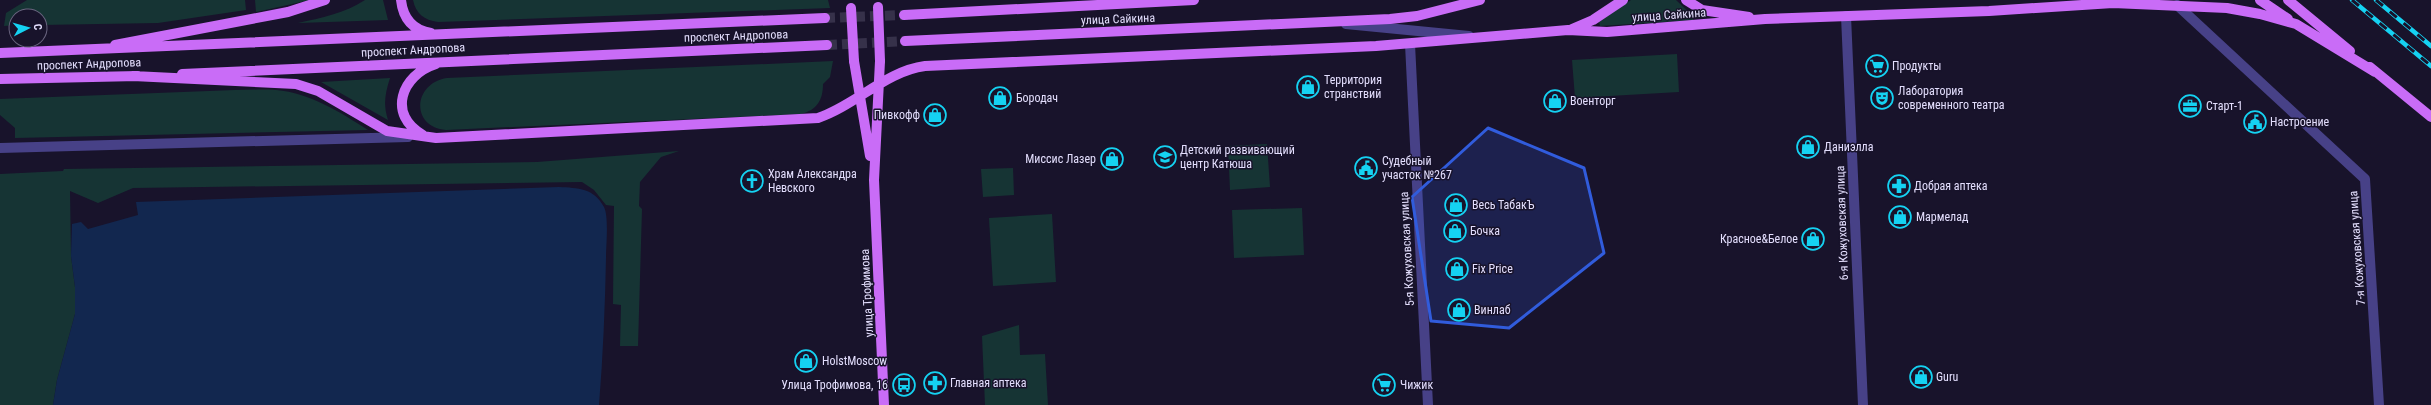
<svg xmlns="http://www.w3.org/2000/svg" width="2431" height="405" viewBox="0 0 2431 405" font-family="'Roboto Condensed',sans-serif">
  <style>
    .green { fill: #163434 }
    .water { fill: #12274f }
    .lines { fill: none; stroke-linecap: round; stroke-linejoin: round }
    .major-tunnel { stroke: #36314a; stroke-width: 10; stroke-dasharray: 10 5; stroke-linecap: butt }
    .minor { stroke: #474187; stroke-width: 10 }
    .major { stroke: #c96cf7; stroke-width: 10 }
    .rail-casing { stroke: #15d2f2; stroke-width: 4.5 }
    .rail { stroke: #18132b; stroke-width: 3; stroke-dasharray: 9; stroke-linecap: butt }
    .major-bridge { stroke: #c96cf7; stroke-width: 10 }
    .marked { fill: #315cdc; fill-opacity: 0.2; stroke: #315cdc; stroke-width: 3; stroke-linejoin: round }
    .labels { text-anchor: middle; dominant-baseline: central; stroke-width: 3; stroke-linejoin: round; paint-order: stroke }
    .street-label { font-size: 12px; fill: #e3defd; stroke: #18132b }
    .poi-label { font-size: 12px; fill: #e3defd; stroke: #18132b; text-anchor: start }
  </style>
  <rect width="100%" height="100%" fill="#18132b"/>
  <path class="green" d="M27,0H245L246,10L158,23L40,25V16H16V25L4,26L6,13Z
    M255,0H310L256,12Z
    M365,0H383L388,20L298,23C321,18 345,13 365,0Z
    M413,0H828L830,8L438,22C424,20 416,14 413,0Z
    M1631,0H1676L1694,17L1693,20L1600,26L1599,22Z
    M1677,54L1679,92L1575,98L1572,60Z
    M833,61L830,77L823,84C823,100 817,110 801,114L446,130C410,127 413,83 447,78Z
    M390,78C385,94 383,104 388,120L321,82Z
    M235,90C249,90 262,89 276,90C310,93 340,112 368,130L15,138V128L0,115V99Z
    M1267,144L1270,187L1230,190L1228,146Z
    M679,151L661,157L640,182L639,206L642,209L638,346H620L621,305L613,304L614,206L606,205L594,190L582,182L133,188L98,203L70,191L71,256L75,287V314L57,380L53,405H0V174L63,171L64,169L537,162Z
    M1013,168L1014,195L983,197L981,169Z
    M1302,208L1304,255L1234,258L1232,210Z
    M1052,214L1056,282L993,286L989,218Z
    M1019,325L1020,355L1045,354L1048,405H985L982,336Z"/>
  <path class="water" d="M559,187C578,188 594,188 604,207C609,217 606,246 606,258C605,307 603,356 599,405H53L57,380L75,314V287L71,256L72,224L81,222L88,229L138,215L136,202Z"/>
  <g class="lines">
    <path class="major-tunnel" d="M825,18L904,15
      M827,45L905,41"/>
    <path class="minor" d="M2177,5L2365,179L2379,405
      M1846,16L1863,405
      M1346,24L1469,36
      M1410,44L1428,405
      M0,148L408,137"/>
    <path class="major" d="M401,0C403,18 412,30 431,33
      M1686,0L1702,10L1749,17
      M2260,0L2288,19
      M2288,0L2350,51
      M904,15L1194,0
      M1572,29L1593,20L1623,0
      M905,41L1390,19L1417,16L1480,0
      M115,45L288,12L325,0
      M0,53L825,18
      M854,61L870,156
      M880,61L874,180L884,405
      M2370,67L2431,117
      M182,74L827,45
      M133,76L296,84L318,91L387,131L436,138L818,118C856,105 886,71 925,66L1376,46L1568,30L1607,32L1765,19L1989,11L2113,3L2227,8L2260,14L2296,24L2375,72
      M0,79L138,76
      M423,135C387,115 401,75 436,64"/>
    <g class="rail-casing">
      <path id="rail" d="M2352,0L2431,66
        M2376,0L2431,46"/>
    </g>
    <use href="#rail" class="rail"/>
    <path class="major-bridge" d="M878,7L880,61
      M851,8L854,61"/>
  </g>
  <path class="marked" d="M1488,128L1584,168L1604,253L1509,328L1431,321L1412,197Z"/>
  <defs>
    <g id="supermarket-ring" transform="scale(1.15)"><circle r="9.5" fill="#18132b" stroke="#15d2f2" stroke-width="1.5"/><path d="M-6-5.5h2.5l.6 2H6L4.5 2H-2.5L-4.4-4H-6ZM-1.5 3.2a1.3 1.3 0 1 0 .1 0ZM3 3.2a1.3 1.3 0 1 0 .1 0Z" fill="#15d2f2"/></g>
    <g id="shop-ring" transform="scale(1.15)"><circle r="9.5" fill="#18132b" stroke="#15d2f2" stroke-width="1.5"/><path d="M-5-2.5h2.3a2.7 3.5 0 0 1 5.4 0H5L5.5 6h-11ZM-1.5-2.5h3a1.5 2.3 0 0 0-3 0Z" fill="#15d2f2"/></g>
    <g id="theatre-ring" transform="scale(1.15)"><circle r="9.5" fill="#18132b" stroke="#15d2f2" stroke-width="1.5"/><path d="M-5-5.5Q0-4 5-5.5V0Q5 5 0 6Q-5 5-5 0ZM-3.3-2.5H-1v1.5H-3.3ZM1-2.5H3.3v1.5H1ZM-2.8 1Q0 5.5 2.8 1Z" fill="#15d2f2"/></g>
    <g id="office-ring" transform="scale(1.15)"><circle r="9.5" fill="#18132b" stroke="#15d2f2" stroke-width="1.5"/><path d="M-6-3h4V-5.5h4V-3h4V5H-6ZM-1-4.5V-3h2v-1.5ZM-6 0V1H6V0Z" fill="#15d2f2"/></g>
    <g id="civic-ring" transform="scale(1.15)"><circle r="9.5" fill="#18132b" stroke="#15d2f2" stroke-width="1.5"/><path d="M-.6-6.5H3V-4.5H.6V-3L4-1V1h2V6H-6V1h2V-1L-.6-3ZM-1.2 2.5V6h2.4V2.5Z" fill="#15d2f2"/></g>
    <g id="school-ring" transform="scale(1.15)"><circle r="9.5" fill="#18132b" stroke="#15d2f2" stroke-width="1.5"/><path d="M0-5L7-2L0 1L-7-2ZM-4 1L0 2.5L4 1V4Q0 6-4 4Z" fill="#15d2f2"/></g>
    <g id="church-ring" transform="scale(1.15)"><circle r="9.5" fill="#18132b" stroke="#15d2f2" stroke-width="1.5"/><path d="M-1.2-6h2.4v3.5h3.3v2.4h-3.3V6h-2.4V-.1h-3.3v-2.4h3.3Z" fill="#15d2f2"/></g>
    <g id="pharmacy-ring" transform="scale(1.15)"><circle r="9.5" fill="#18132b" stroke="#15d2f2" stroke-width="1.5"/><path d="M-2-6h4v4h4v4h-4v4h-4v-4h-4v-4h4Z" fill="#15d2f2"/></g>
    <g id="bus-ring" transform="scale(1.15)"><circle r="9.5" fill="#18132b" stroke="#15d2f2" stroke-width="1.5"/><path d="M-5-6H5V4H4V6H2V4H-2V6H-4V4H-5ZM-3.5-4V0h7V-4ZM-3.5 1.2v1.5H-2V1.2ZM2 1.2v1.5H3.5V1.2Z" fill="#15d2f2"/></g>
  </defs>
  <g fill-rule="evenodd">
    <use href="#supermarket-ring" x="1877" y="66"/>
    <use href="#shop-ring" x="1308" y="87"/>
    <use href="#shop-ring" x="1000" y="98"/>
    <use href="#theatre-ring" x="1882" y="98"/>
    <use href="#shop-ring" x="1555" y="101"/>
    <use href="#office-ring" x="2190" y="106"/>
    <use href="#shop-ring" x="935" y="115"/>
    <use href="#civic-ring" x="2255" y="122"/>
    <use href="#shop-ring" x="1808" y="147"/>
    <use href="#school-ring" x="1165" y="157"/>
    <use href="#shop-ring" x="1112" y="159"/>
    <use href="#civic-ring" x="1366" y="168"/>
    <use href="#church-ring" x="752" y="181"/>
    <use href="#pharmacy-ring" x="1899" y="186"/>
    <use href="#shop-ring" x="1456" y="205"/>
    <use href="#shop-ring" x="1900" y="217"/>
    <use href="#shop-ring" x="1455" y="231"/>
    <use href="#shop-ring" x="1813" y="239"/>
    <use href="#shop-ring" x="1457" y="269"/>
    <use href="#shop-ring" x="1459" y="310"/>
    <use href="#shop-ring" x="806" y="361"/>
    <use href="#shop-ring" x="1921" y="377"/>
    <use href="#pharmacy-ring" x="935" y="383"/>
    <use href="#bus-ring" x="904" y="385"/>
    <use href="#supermarket-ring" x="1384" y="385"/>
  </g>
  <g class="labels">
    <g class="street-label">
      <text transform="translate(1669 15) rotate(-4)">улица Сайкина</text>
      <text transform="translate(1118 19) rotate(-2)">улица Сайкина</text>
      <text transform="translate(736 36) rotate(-2)">проспект Андропова</text>
      <text transform="translate(413 50) rotate(-3)">проспект Андропова</text>
      <text transform="translate(89 64) rotate(-2)">проспект Андропова</text>
      <text transform="translate(1842 223) rotate(-92)">6-я Кожуховская улица</text>
      <text transform="translate(2357 248) rotate(-94)">7-я Кожуховская улица</text>
      <text transform="translate(1407 249) rotate(-93)">5-я Кожуховская улица</text>
      <text transform="translate(867 293) rotate(-93)">улица Трофимова</text>
    </g>
    <g class="poi-label">
      <text x="1892" y="66">Продукты</text>
      <text x="1324" y="80">Территория<tspan x="1324" dy="14">странствий</tspan></text>
      <text x="1898" y="91">Лаборатория<tspan x="1898" dy="14">современного театра</tspan></text>
      <text x="1016" y="98">Бородач</text>
      <text x="1570" y="101">Военторг</text>
      <text x="2206" y="106">Старт-1</text>
      <text x="920" y="115" text-anchor="end">Пивкофф</text>
      <text x="2270" y="122">Настроение</text>
      <text x="1824" y="147">Даниэлла</text>
      <text x="1180" y="150">Детский развивающий<tspan x="1180" dy="14">центр Катюша</tspan></text>
      <text x="1096" y="159" text-anchor="end">Миссис Лазер</text>
      <text x="1382" y="161">Судебный<tspan x="1382" dy="14">участок №267</tspan></text>
      <text x="768" y="174">Храм Александра<tspan x="768" dy="14">Невского</tspan></text>
      <text x="1914" y="186">Добрая аптека</text>
      <text x="1472" y="205">Весь ТабакЪ</text>
      <text x="1916" y="217">Мармелад</text>
      <text x="1470" y="231">Бочка</text>
      <text x="1798" y="239" text-anchor="end">Красное&amp;Белое</text>
      <text x="1472" y="269">Fix Price</text>
      <text x="1474" y="310">Винлаб</text>
      <text x="822" y="361">HolstMoscow</text>
      <text x="1936" y="377">Guru</text>
      <text x="950" y="383">Главная аптека</text>
      <text x="888" y="385" text-anchor="end">Улица Трофимова, 16</text>
      <text x="1400" y="385">Чижик</text>
    </g>
  </g>
  <g transform="translate(28 28) rotate(84)"><circle r="19" fill="#18132b" stroke="#69647f"/>
  <path d="M0-3L7 15L0 10L-7 15Z" fill="#15d2f2"/>
  <text y="-6" font-size="11" font-weight="bold" text-anchor="middle" fill="#e3defd">С</text>
  </g>
</svg>
